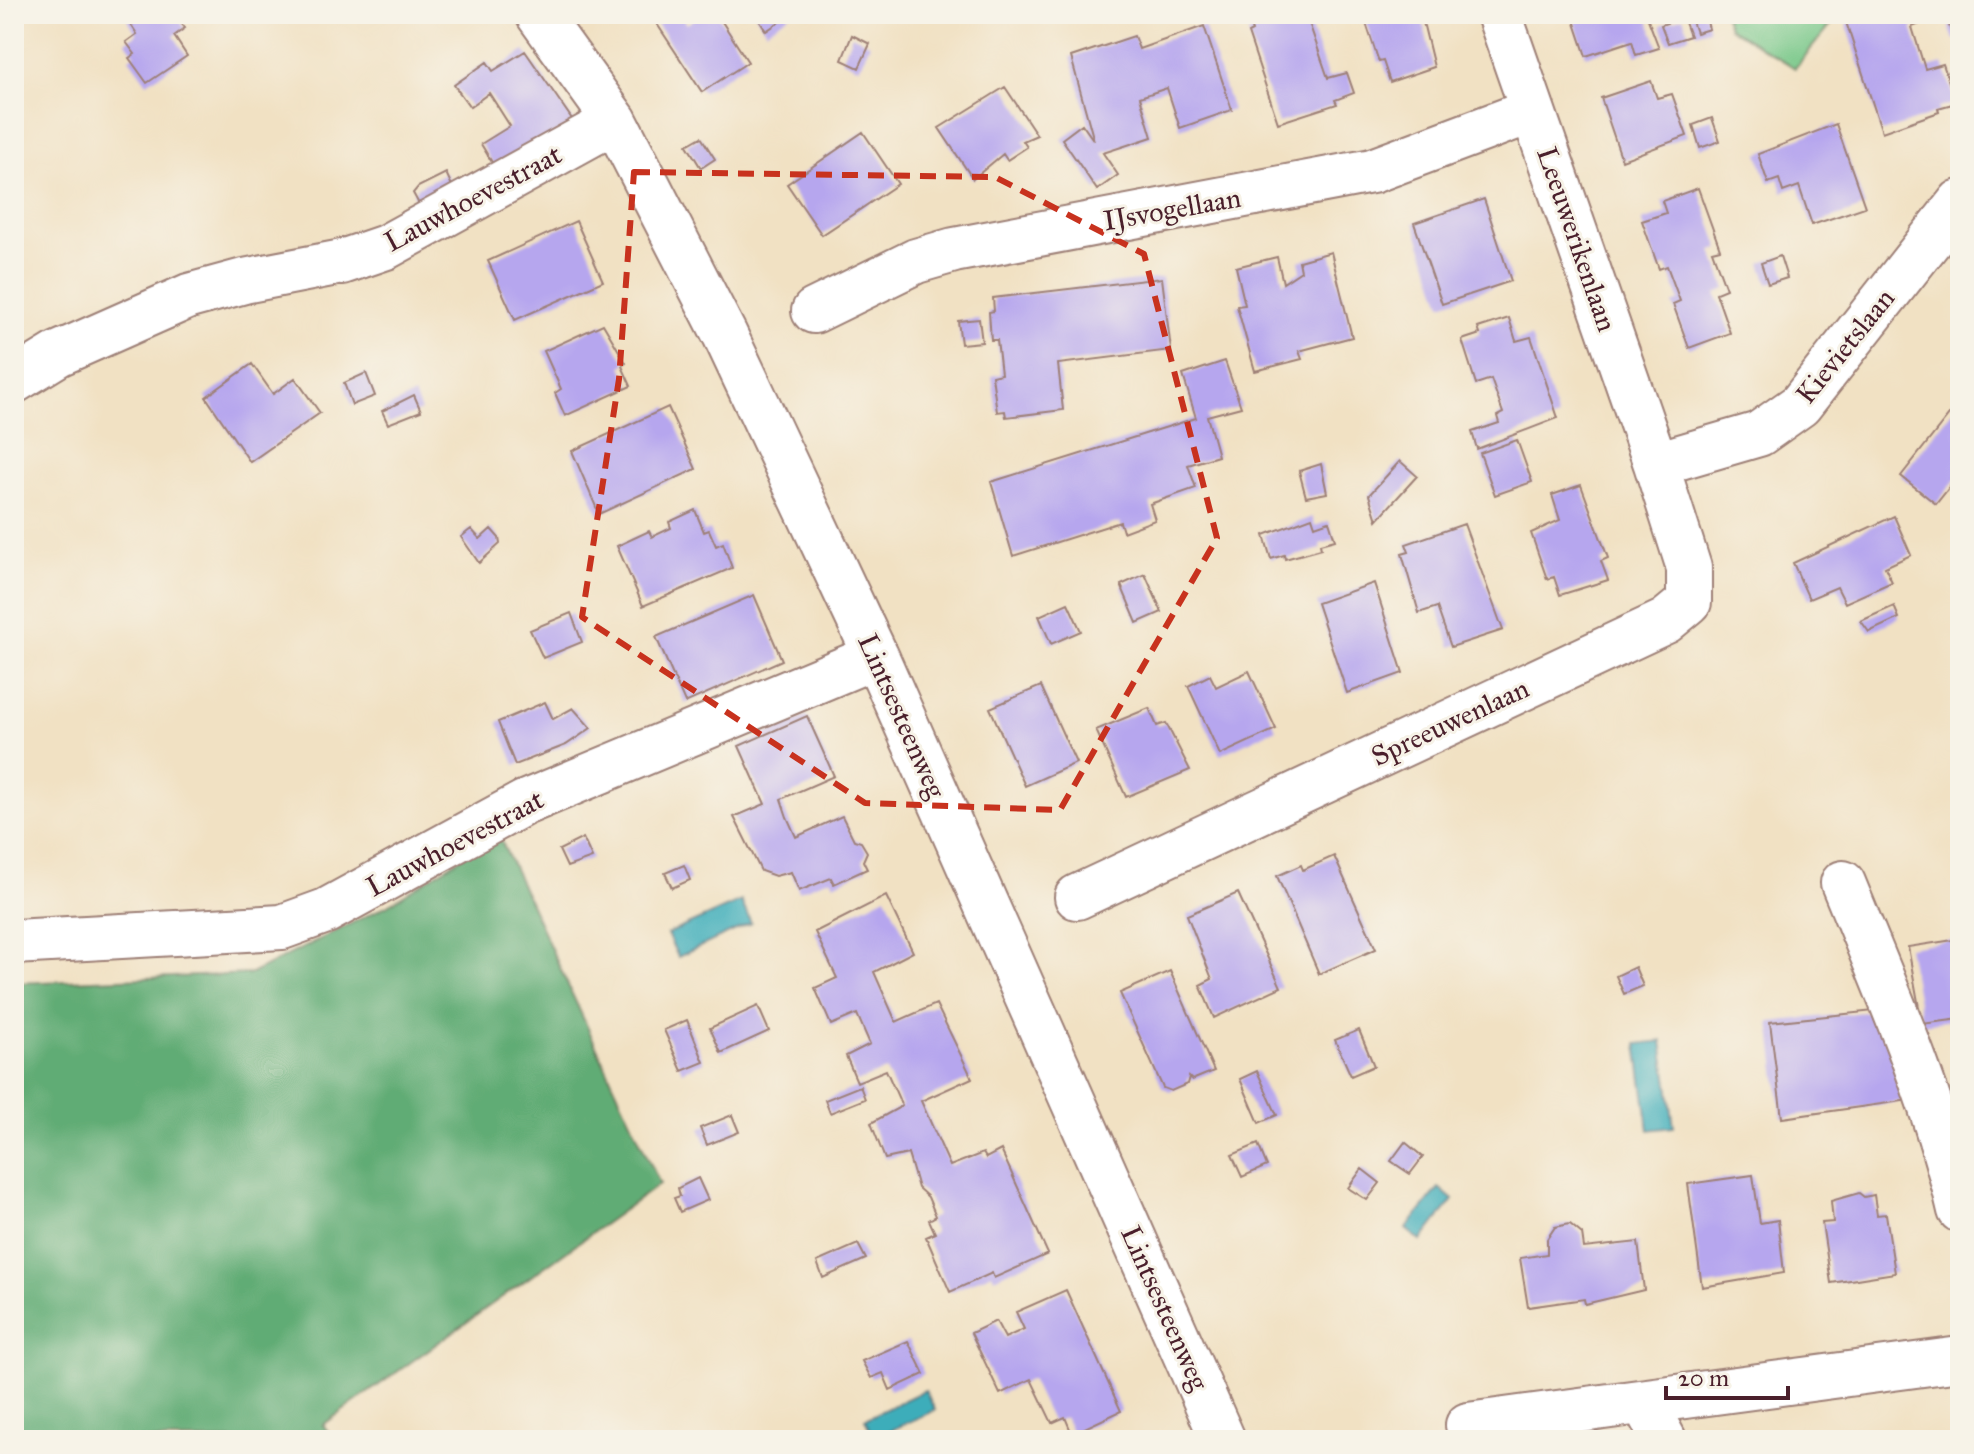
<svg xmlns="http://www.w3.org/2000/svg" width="1974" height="1454" viewBox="0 0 1974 1454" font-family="'IM FELL Great Primer',serif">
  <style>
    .green { fill: #77c788; stroke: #60735a; stroke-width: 2 }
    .forest { fill: #61ac74; stroke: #566650; stroke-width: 2 }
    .water { fill: #3eadba; stroke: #446672; stroke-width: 2 }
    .building { fill: #b6a6ee }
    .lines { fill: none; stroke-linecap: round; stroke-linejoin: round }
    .minor-casing { stroke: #9e8077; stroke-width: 48 }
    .minor { stroke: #fff; stroke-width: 44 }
    .marked { fill: none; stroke: #c8321e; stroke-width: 6; stroke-dasharray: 16 10; stroke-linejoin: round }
    .labels { text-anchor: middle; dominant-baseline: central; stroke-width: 6; stroke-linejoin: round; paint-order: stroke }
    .street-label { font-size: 28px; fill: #4a1f2b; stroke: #f7f3e8 }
  </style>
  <rect width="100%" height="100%" fill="#f7f3e8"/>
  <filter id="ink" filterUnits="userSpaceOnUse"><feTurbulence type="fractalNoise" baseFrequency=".0125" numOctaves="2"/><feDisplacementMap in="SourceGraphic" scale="16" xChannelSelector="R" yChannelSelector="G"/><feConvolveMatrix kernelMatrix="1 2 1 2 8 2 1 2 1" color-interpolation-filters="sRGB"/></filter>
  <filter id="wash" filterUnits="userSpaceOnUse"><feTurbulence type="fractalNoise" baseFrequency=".006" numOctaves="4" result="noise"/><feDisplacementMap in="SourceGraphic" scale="32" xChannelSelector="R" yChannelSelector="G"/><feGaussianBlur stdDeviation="1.8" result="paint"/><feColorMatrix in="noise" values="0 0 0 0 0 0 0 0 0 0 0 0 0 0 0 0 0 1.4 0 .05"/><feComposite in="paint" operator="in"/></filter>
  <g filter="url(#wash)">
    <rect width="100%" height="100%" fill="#f1e1c3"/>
    <path class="green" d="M1724,14H1840L1795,68L1729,27Z"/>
    <path class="forest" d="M498,834L660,1184L323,1425L335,1440H14V983L251,974L388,905Z"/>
    <path class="water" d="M741,901L751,923L678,957L667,934Z
      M1662,1041L1674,1127L1649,1130L1637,1044Z
      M1439,1188L1453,1200L1421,1241L1406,1229Z
      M925,1390L935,1410L874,1438L865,1419Z"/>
    <g id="blocks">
      <path class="building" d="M124,14H194L181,23L185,28L174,36L187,56L147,83L129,58L135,54L126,42L137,34Z
        M671,14H680L687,24L702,14H717L748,62L702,92L657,24Z
        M755,14H791L766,31Z
        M1266,14H1284L1286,19L1306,14L1328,78L1347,73L1354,93L1335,100L1337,104L1278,123L1248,33L1252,31L1248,20Z
        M1363,14H1421L1434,67L1390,82L1383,61L1379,62Z
        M1572,14H1646L1659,48L1636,55L1632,41L1586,56Z
        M1694,14H1705L1709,29L1696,33L1690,15Z
        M1869,14H1925L1928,21L1912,27L1925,69L1943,64L1956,103L1938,108L1939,112L1882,132L1846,22Z
        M1945,14H1960V38L1954,40Z
        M1683,17L1690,36L1668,43L1661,25Z
        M1204,26L1232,110L1180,128L1167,88L1140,97L1152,137L1103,153L1118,175L1097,190L1062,139L1082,124L1094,141L1071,57L1134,36L1139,49Z
        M852,35L870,44L859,68L842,60Z
        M525,51L574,122L496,169L481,144L510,126L489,93L470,107L454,85L487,62L493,71Z
        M1651,81L1657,98L1672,94L1687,136L1622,160L1601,98Z
        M1005,87L1037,135L1023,141L1027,147L1007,160L1003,154L973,179L939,128Z
        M1712,118L1720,141L1700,148L1693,125Z
        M1836,124L1865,207L1812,225L1799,186L1783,192L1779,179L1768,183L1758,154Z
        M863,132L898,184L822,235L787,184Z
        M701,137L715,159L701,168L687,145Z
        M446,173L454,190L421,208L413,193L418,187Z
        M1698,188L1720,249L1712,251L1726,289L1716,293L1730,333L1689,348L1673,304L1680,301L1667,266L1659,269L1642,221L1666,213L1662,201Z
        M1484,199L1511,281L1442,304L1414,223Z
        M576,221L603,281L515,320L488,261Z
        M1331,252L1352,337L1299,351L1302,359L1255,371L1237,306L1245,305L1236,267L1277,257L1283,283L1301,271L1299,261Z
        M1780,256L1787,278L1768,284L1761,263Z
        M1162,278L1171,350L1058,364L1063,410L1006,417L1005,411L997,412L992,376L1001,374L997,340H991L989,312L994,311L993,298Z
        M1509,318L1516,341L1531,337L1558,418L1477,449L1472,432L1499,423L1497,416L1503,413L1491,379L1476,384L1462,340L1480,334L1478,328Z
        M979,319L982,342L961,344L958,321Z
        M603,324L626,363L622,366L631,386L565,416L555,393L561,389L544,351Z
        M1225,361L1241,407L1207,416L1218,456L1188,465L1196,488L1150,504L1155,520L1123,532L1120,522L1013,556L991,482L1196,418L1183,375Z
        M252,364L273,394L295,378L320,413L250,462L206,397Z
        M366,373L375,396L352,405L344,383Z
        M414,395L421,411L388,424L382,411Z
        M1960,401V481L1956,479L1936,504L1901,476Z
        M668,407L696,469L599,514L572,451Z
        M1517,440L1532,482L1495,495L1480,453Z
        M1400,461L1417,476L1377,520L1369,495Z
        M1321,464L1327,493L1306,497L1299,471Z
        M1581,485L1608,558L1601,561L1608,580L1560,595L1554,577L1547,579L1531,533L1560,520L1552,495Z
        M695,510L704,532L709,530L716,546L723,543L732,568L643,606L617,546L649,531L652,537L671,528L669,522Z
        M1894,516L1911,555L1885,567L1892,582L1845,603L1837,587L1809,599L1793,563Z
        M1312,517L1315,526L1329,521L1335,540L1320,544L1321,549L1285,559L1284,555L1271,559L1264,535Z
        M1464,524L1503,630L1451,647L1437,607L1419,613L1402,554L1409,552L1406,544Z
        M471,529L480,539L491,529L499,538L500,544L479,563L461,537Z
        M1145,574L1162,612L1137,623L1121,585Z
        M1374,583L1403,673L1347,693L1317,603Z
        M754,595L782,660L685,703L656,637Z
        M1068,603L1081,631L1051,644L1039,616Z
        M1894,606L1899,618L1869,632L1861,621Z
        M571,613L582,642L543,658L530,630Z
        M1249,671L1276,729L1220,755L1188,686L1210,675L1216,687Z
        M1041,686L1076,763L1025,786L990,708Z
        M545,702L553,719L573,708L591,728L566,745L515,765L498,722Z
        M1149,708L1157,726L1166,723L1190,770L1126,797L1096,730Z
        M807,716L834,776L781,799L787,817L796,837L842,816L854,840L861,842L867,852L863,861L867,869L834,884L831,878L799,891L791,872L775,876L761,871L734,817L765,804L739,746Z
        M583,838L592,858L567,867L559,850Z
        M1334,856L1376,949L1319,974L1277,876L1301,865L1303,870Z
        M684,865L690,880L672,888L665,873Z
        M1238,893L1281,987L1214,1018L1200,985L1212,979L1187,915Z
        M886,896L913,952L874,972L896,1022L936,1004L972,1078L921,1101L950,1166L983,1153L986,1158L1001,1150L1048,1254L994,1278L992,1273L950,1292L926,1237L935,1233L929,1220L936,1216L928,1197L918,1188L908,1154L885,1159L871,1123L902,1106L886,1070L857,1082L846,1056L870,1044L857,1014L831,1025L815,988L837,978L815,932Z
        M1960,939V1019L1922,1024L1908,947Z
        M1635,967L1643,986L1624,994L1616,976Z
        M1170,971L1214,1071L1192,1080L1189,1077L1187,1084L1171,1091L1163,1088L1120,993Z
        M758,1006L769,1031L721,1053L710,1028Z
        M1874,1011L1910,1100L1782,1118L1770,1022Z
        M687,1020L704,1062L682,1071L664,1030Z
        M1359,1030L1374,1066L1351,1076L1335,1040Z
        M1257,1071L1277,1115L1259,1123L1240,1079Z
        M860,1086L865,1099L830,1113L825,1100Z
        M732,1115L739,1132L707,1145L700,1128Z
        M1405,1142L1423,1157L1410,1174L1391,1161Z
        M1258,1144L1267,1166L1242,1177L1232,1155Z
        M1362,1169L1380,1183L1367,1200L1348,1188Z
        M1753,1175L1760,1223L1778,1220L1784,1273L1702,1287L1688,1184Z
        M698,1178L708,1200L680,1212L674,1198L680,1196L678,1188Z
        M1859,1193L1864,1197L1874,1195L1877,1215L1886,1214L1895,1273L1831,1283L1822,1223L1833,1222L1831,1201Z
        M1570,1224L1582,1234L1584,1248L1638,1242L1644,1290L1585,1304L1584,1299L1528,1307L1520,1258L1547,1254V1239L1555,1227Z
        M858,1244L866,1259L823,1278L817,1262Z
        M1066,1290L1121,1411L1072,1434L1065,1417L1052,1423L1031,1379L1000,1394L971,1333L996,1321L1005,1338L1024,1329L1016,1312Z
        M908,1341L924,1374L890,1390L883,1373L871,1378L862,1361Z"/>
    </g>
  </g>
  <g filter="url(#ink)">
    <use href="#blocks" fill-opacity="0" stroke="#9e8077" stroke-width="2"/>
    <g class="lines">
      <g class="minor-casing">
        <path id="minor" d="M538,14L615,121L725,335L876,656L1223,1440
          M814,311L916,261L954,250L1372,171L1532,111
          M14,381L58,354L189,296L244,281L342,262L386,247L615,121
          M1656,464L1759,434L1800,405L1960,202
          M1843,883C1887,991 1934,1097 1960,1210
          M1077,897L1666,621L1689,602V568L1656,464L1499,14
          M14,942L282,927L326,911L524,803L876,656
          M1644,1403L1664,1440
          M1468,1425L1960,1359"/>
      </g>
      <use href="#minor" class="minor"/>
    </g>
  </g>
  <path class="marked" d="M634,172L995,177L1144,254L1217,538L1060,810L865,803L582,617L619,379Z"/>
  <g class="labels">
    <g class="street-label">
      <text transform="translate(473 198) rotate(-28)">Lauwhoevestraat</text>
      <text transform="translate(1172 209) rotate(-10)">IJsvogellaan</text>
      <text transform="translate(1577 239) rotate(71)">Leeuwerikenlaan</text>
      <text transform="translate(1845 346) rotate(-51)">Kievietslaan</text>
      <text transform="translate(902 716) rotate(66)">Lintsesteenweg</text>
      <text transform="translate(1450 722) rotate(-25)">Spreeuwenlaan</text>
      <text transform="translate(455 843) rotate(-28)">Lauwhoevestraat</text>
      <text transform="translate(1165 1308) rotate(66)">Lintsesteenweg</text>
    </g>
  </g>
  <rect width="1974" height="1454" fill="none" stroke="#f7f3e8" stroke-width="48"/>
  <path d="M1666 1386v12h122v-12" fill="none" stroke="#4a1f2b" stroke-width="4"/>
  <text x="1678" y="1386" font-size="24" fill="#4a1f2b" stroke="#f7f3e8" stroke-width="6" paint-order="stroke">20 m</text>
</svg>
